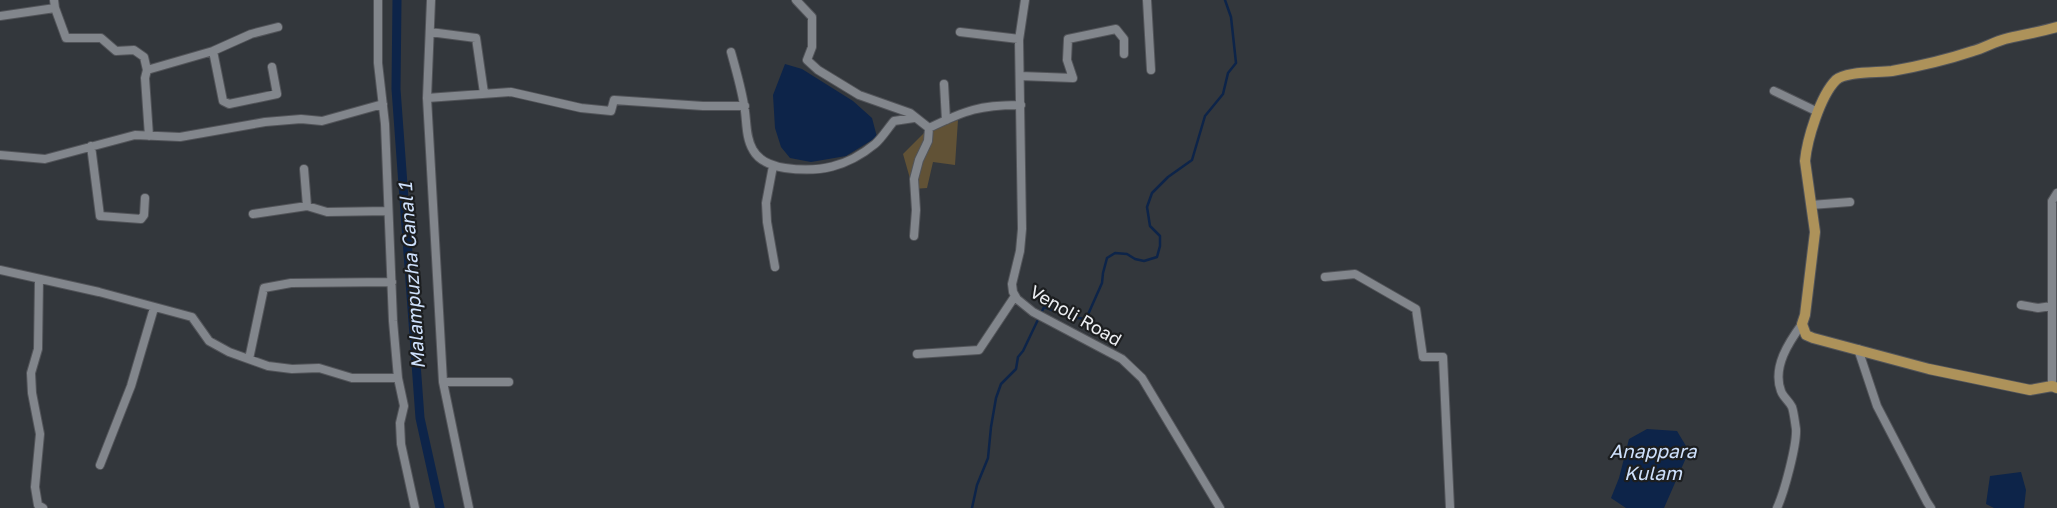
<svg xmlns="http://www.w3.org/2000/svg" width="2057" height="508" viewBox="0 0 2057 508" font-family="'Golos Text',sans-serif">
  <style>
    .green { fill: #615236 }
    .water { fill: #0d2449 }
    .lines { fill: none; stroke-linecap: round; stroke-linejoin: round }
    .stream { stroke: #0d2449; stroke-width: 2.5 }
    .canal { stroke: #0d2449; stroke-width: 9 }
    .minor-casing { stroke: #525459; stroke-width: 10 }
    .major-casing { stroke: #525459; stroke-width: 12 }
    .minor { stroke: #82868c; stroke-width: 8 }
    .major { stroke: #ad925a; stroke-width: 10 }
    .labels { text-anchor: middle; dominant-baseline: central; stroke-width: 4.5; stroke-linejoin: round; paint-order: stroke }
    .street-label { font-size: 18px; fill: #edeff3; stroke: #1c1e20 }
    .water-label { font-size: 19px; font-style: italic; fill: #cfe1fc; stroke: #1c1e20 }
  </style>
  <rect width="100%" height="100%" fill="#33373c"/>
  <path class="green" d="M958,120L955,165L933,162L927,188L913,189L903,154L925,132Z"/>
  <path class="water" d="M785,64L802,69L853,101L872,118L877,137L846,156L811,162L790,158L781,147L775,128L773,95Z
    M1647,429L1677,431L1689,451L1664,508H1626L1611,498L1619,478L1629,439Z
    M2021,472L2026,490L2024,508H1994L1986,504L1990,476Z"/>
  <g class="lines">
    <path class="stream" d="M972,508L977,485L988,458L991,427L996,398L1001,384L1016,369L1018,357L1023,351L1044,307L1071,317L1086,319L1102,283L1103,273L1107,258L1115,253L1127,254L1135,259L1144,261L1157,257L1160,246V236L1150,226L1147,207L1152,193L1168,177L1192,160L1205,116L1223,94L1228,73L1236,63L1231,17L1225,0"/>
    <path class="canal" d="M397,0L396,89L420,418L440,508"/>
    <g class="minor-casing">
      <path id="minor" d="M54,0L55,8L66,38H101L116,51L134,50L144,57L147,70L145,78L149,136
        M378,0V63L385,124L393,321L398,378L404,406L400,423L401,444L415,508
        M431,0L427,98L443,382L469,508
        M796,0L812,17V47L807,60L818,70L859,95L910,113L929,128C966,110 980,105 1021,105
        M1025,0L1019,40L1022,229L1020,251L1012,284L1013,292L1017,299L1033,312L1122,359L1142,378L1220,508
        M1147,0L1151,70
        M0,16L55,8
        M430,32L476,38L484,93
        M960,32L1019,39
        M213,51L223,101L229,104L277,94L272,67
        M731,52C736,70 741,87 744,105C747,119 745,137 753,150C759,161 773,166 785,168C819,173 847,167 875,144C882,138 888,128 894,121L914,118
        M147,70L213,51L251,34L278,27
        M1020,76L1073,78L1067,60L1068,39L1116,29L1124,39V54
        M944,84L946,120
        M1774,91L1818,112
        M427,98L511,92L581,108L611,111L614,100L703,106H745
        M91,146L100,216L141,219L144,215L145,198
        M0,155L45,159L135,135L180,137L265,122L301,119L322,121L383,104
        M773,166L766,203L767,222L775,267
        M304,169L307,206
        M1811,205L1850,202
        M253,214L307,206L327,212L388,211
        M914,236L916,210L914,179L919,160L928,141L929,128
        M0,270L99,292L192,317L209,341L229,352L268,366L292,369L319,368L352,378H398
        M1325,277L1355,274L1416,309L1423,357H1443L1450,508
        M39,279L38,349L31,373L32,393L40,434L35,487L38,505L43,508
        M2021,305L2038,308L2052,306
        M1858,349L1877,406L1927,502L1931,508
        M917,354L979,350L1015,296
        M249,359L264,288L291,283L392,282
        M443,382H509
        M2052,386V201L2057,193
        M100,465L131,386L154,308
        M1777,508C1784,493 1797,445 1796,429C1795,423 1794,413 1792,407C1789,401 1783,397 1781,391C1772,367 1789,342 1802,324"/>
    </g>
    <g class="major-casing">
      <path id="major" d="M2057,27C2039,32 2022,35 2005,39C1994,42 1984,48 1973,51C1946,60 1920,66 1892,71C1877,73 1846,71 1836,80C1820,96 1807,140 1805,161L1815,232L1805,315L1802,324L1806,335L1813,338L1929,369L2030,390L2052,386L2057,388"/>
    </g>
    <use href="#minor" class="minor"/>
    <use href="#major" class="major"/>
  </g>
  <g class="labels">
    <g class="street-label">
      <text transform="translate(1076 315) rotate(30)">Venoli Road</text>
    </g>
    <g class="water-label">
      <text transform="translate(411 276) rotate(-94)">Malampuzha Canal 1</text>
      <text x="1653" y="450">Anappara<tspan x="1653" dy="22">Kulam</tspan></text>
    </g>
  </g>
</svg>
